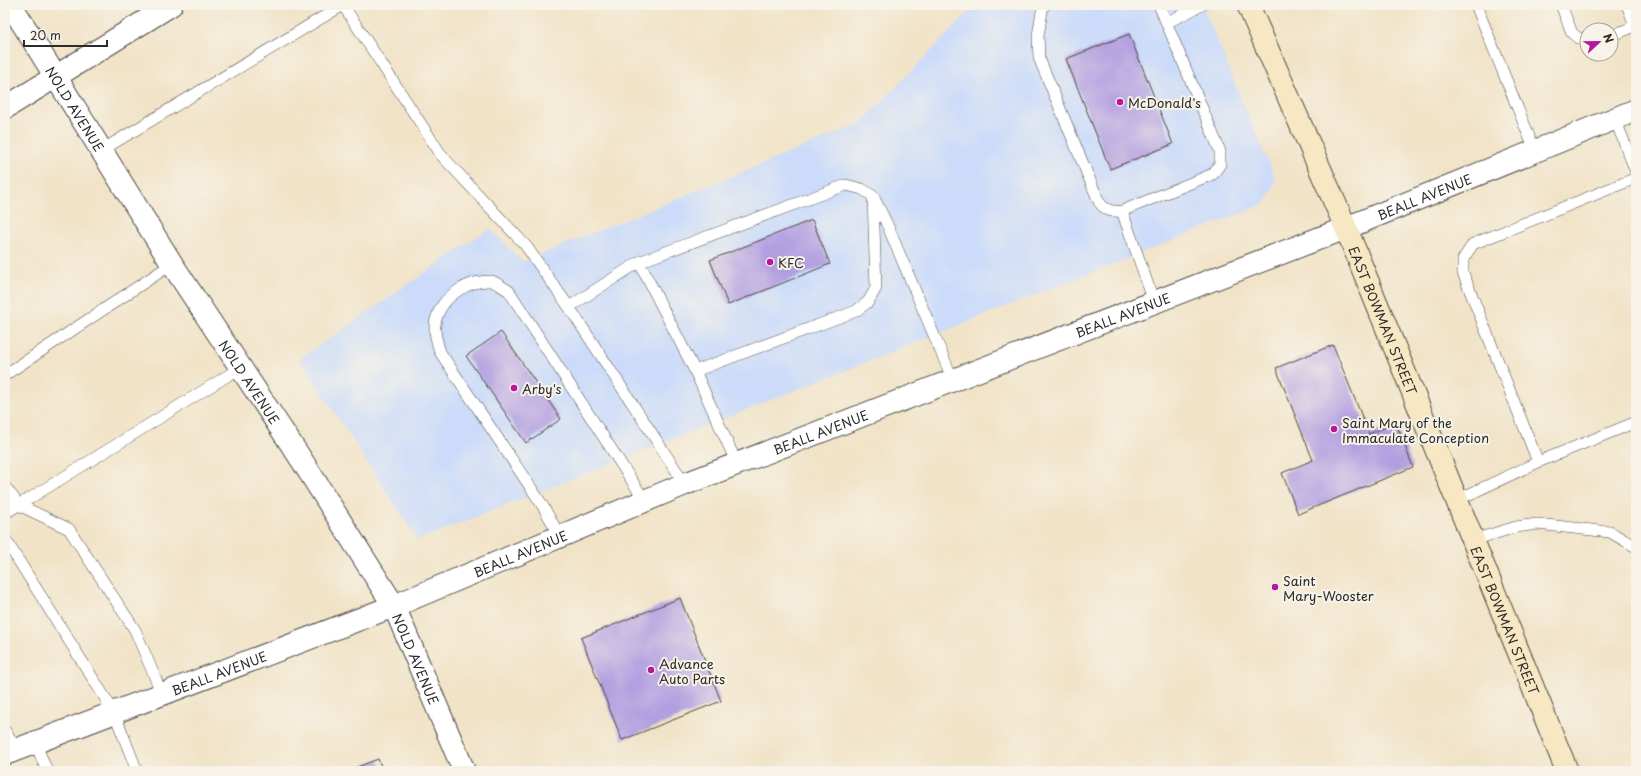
<svg xmlns="http://www.w3.org/2000/svg" width="1641" height="776" viewBox="0 0 1641 776" font-family="'Playpen Sans',sans-serif">
  <style>
    .built { fill: #cbdbf9 }
    .building { fill: #b29fe0 }
    .lines { fill: none; stroke-linecap: round; stroke-linejoin: round }
    .service-casing { stroke: #494742; stroke-width: 12 }
    .minor-casing { stroke: #494742; stroke-width: 24 }
    .tertiary-casing { stroke: #494742; stroke-width: 24 }
    .secondary-casing { stroke: #494742; stroke-width: 24 }
    .service { stroke: #fff; stroke-width: 11 }
    .minor { stroke: #fff; stroke-width: 22 }
    .tertiary { stroke: #fff; stroke-width: 22 }
    .secondary { stroke: #f7e8c3; stroke-width: 22 }
    .poi-dot { fill: #b5179e; stroke: #f7f3e8; stroke-width: 1.5 }
    .labels { text-anchor: middle; dominant-baseline: central; stroke-width: 4; stroke-linejoin: round; paint-order: stroke }
    .poi-label { font-size: 13px; fill: #2b2b2b; stroke: #f7f3e8; text-anchor: start }
    .street-label { font-size: 13px; fill: #2b2b2b; stroke: #f7f3e8 }
  </style>
  <rect width="100%" height="100%" fill="#f7f3e8"/>
  <filter id="ink" filterUnits="userSpaceOnUse"><feTurbulence type="fractalNoise" baseFrequency=".025" numOctaves="2"/><feDisplacementMap in="SourceGraphic" scale="8" xChannelSelector="R" yChannelSelector="G"/><feConvolveMatrix kernelMatrix="1 2 1 2 8 2 1 2 1" color-interpolation-filters="sRGB"/></filter>
  <filter id="wash" filterUnits="userSpaceOnUse"><feTurbulence type="fractalNoise" baseFrequency=".012" numOctaves="4" result="noise"/><feDisplacementMap in="SourceGraphic" scale="16" xChannelSelector="R" yChannelSelector="G"/><feGaussianBlur stdDeviation="0.9" result="paint"/><feColorMatrix in="noise" values="0 0 0 0 0 0 0 0 0 0 0 0 0 0 0 0 0 1.4 0 .05"/><feComposite in="paint" operator="in"/></filter>
  <g filter="url(#wash)">
    <rect width="100%" height="100%" fill="#f1e3c7"/>
    <path class="built" d="M976,5H1202L1276,181L1265,204L418,540L300,359L490,228L522,262L860,124Z"/>
    <g id="blocks">
      <path class="building" d="M1129,34L1173,144L1110,169L1066,59Z
        M812,220L830,264L728,305L710,260Z
        M501,332L561,419L526,443L466,356Z
        M1333,345L1369,434L1396,423L1413,467L1298,514L1282,473L1313,460L1276,368Z
        M680,598L721,701L622,740L581,638Z
        M378,759L383,771H347Z"/>
    </g>
  </g>
  <g filter="url(#ink)">
    <use href="#blocks" fill-opacity="0" stroke="#494742" stroke-width="1"/>
    <g class="lines">
      <g class="service-casing">
        <path id="service" d="M343,5L442,156L526,246L569,307L685,484
          M1043,5L1038,36L1039,58L1099,202C1106,211 1112,212 1122,211L1213,174L1220,164V151L1159,5
          M1476,5L1535,151
          M1561,5L1572,33L1578,38L1587,39
          M1627,5L1636,28
          M1166,23L1202,5
          M1611,36L1635,26
          M1615,119L1636,172
          M102,150L343,5
          M873,196L876,288L868,302L856,311L695,371L639,262L846,185L862,189L873,196L886,222L953,380
          M1122,211L1154,302
          M569,307L639,262
          M695,371L737,464
          M5,375L172,264
          M1538,462L1463,273V259L1473,244L1636,178
          M5,487L19,505L240,368
          M1457,500L1538,462L1636,422
          M5,513L19,505L69,529L135,630L162,694
          M560,536L541,503L440,352C437,341 432,328 437,316C444,295 469,280 491,281C496,282 504,288 509,291L645,501
          M5,539L114,712L137,771
          M1473,540L1516,527L1537,524L1610,532L1636,547
          M5,731L17,749
          M35,742L47,771"/>
      </g>
      <g class="minor-casing">
        <g id="minor">
          <path id="s1" d="M11,5L172,264L301,459L394,606L464,771"/>
          <path d="M5,108L171,5"/>
        </g>
      </g>
      <g class="tertiary-casing">
        <g id="tertiary">
          <path id="s2" d="M5,754L394,606L685,484L1346,228L1636,110"/>
        </g>
      </g>
      <g class="secondary-casing">
        <g id="secondary">
          <path id="s3" d="M1248,5L1346,228L1567,771"/>
        </g>
      </g>
      <use href="#service" class="service"/>
      <use href="#minor" class="minor"/>
      <use href="#tertiary" class="tertiary"/>
      <use href="#secondary" class="secondary"/>
    </g>
  </g>
  <g class="poi-dot">
    <circle cx="1120" cy="102" r="4"/>
    <circle cx="770" cy="262" r="4"/>
    <circle cx="514" cy="388" r="4"/>
    <circle cx="1334" cy="429" r="4"/>
    <circle cx="1275" cy="587" r="4"/>
    <circle cx="651" cy="670" r="4"/>
  </g>
  <g class="labels">
    <g class="poi-label">
      <text x="1128" y="102">McDonald's</text>
      <text x="778" y="262">KFC</text>
      <text x="522" y="388">Arby's</text>
      <text x="1342" y="422">Saint Mary of the<tspan x="1342" dy="15">Immaculate Conception</tspan></text>
      <text x="1283" y="580">Saint<tspan x="1283" dy="15">Mary-Wooster</tspan></text>
      <text x="659" y="663">Advance<tspan x="659" dy="15">Auto Parts</tspan></text>
    </g>
    <g class="street-label">
      <text stroke="none"><textPath href="#s1" startOffset="122">NOLD AVENUE</textPath></text>
      <text stroke="none"><textPath href="#s2" startOffset="1525">BEALL AVENUE</textPath></text>
      <text stroke="none"><textPath href="#s2" startOffset="1201">BEALL AVENUE</textPath></text>
      <text stroke="none"><textPath href="#s3" startOffset="343">EAST BOWMAN STREET</textPath></text>
      <text stroke="none"><textPath href="#s1" startOffset="446">NOLD AVENUE</textPath></text>
      <text stroke="none"><textPath href="#s2" startOffset="877">BEALL AVENUE</textPath></text>
      <text stroke="none"><textPath href="#s2" startOffset="553">BEALL AVENUE</textPath></text>
      <text stroke="none"><textPath href="#s3" startOffset="667">EAST BOWMAN STREET</textPath></text>
      <text stroke="none"><textPath href="#s1" startOffset="770">NOLD AVENUE</textPath></text>
      <text stroke="none"><textPath href="#s2" startOffset="229">BEALL AVENUE</textPath></text>
    </g>
  </g>
  <rect width="1641" height="776" fill="none" stroke="#f7f3e8" stroke-width="20"/>
  <g transform="translate(1599 42) rotate(68)"><circle r="19" fill="#f7f3e8" stroke="#a5a39c"/>
  <path d="M0-3L7 15L0 10L-7 15Z" fill="#b5179e"/>
  <text y="-6" font-size="11" font-weight="bold" text-anchor="middle" fill="#2b2b2b">N</text>
  </g>
  <path d="M24 40v6h83v-6" fill="none" stroke="#2b2b2b" stroke-width="2"/>
  <text x="30" y="40" font-size="12" fill="#2b2b2b" stroke="#f7f3e8" stroke-width="3" paint-order="stroke">20 m</text>
</svg>
